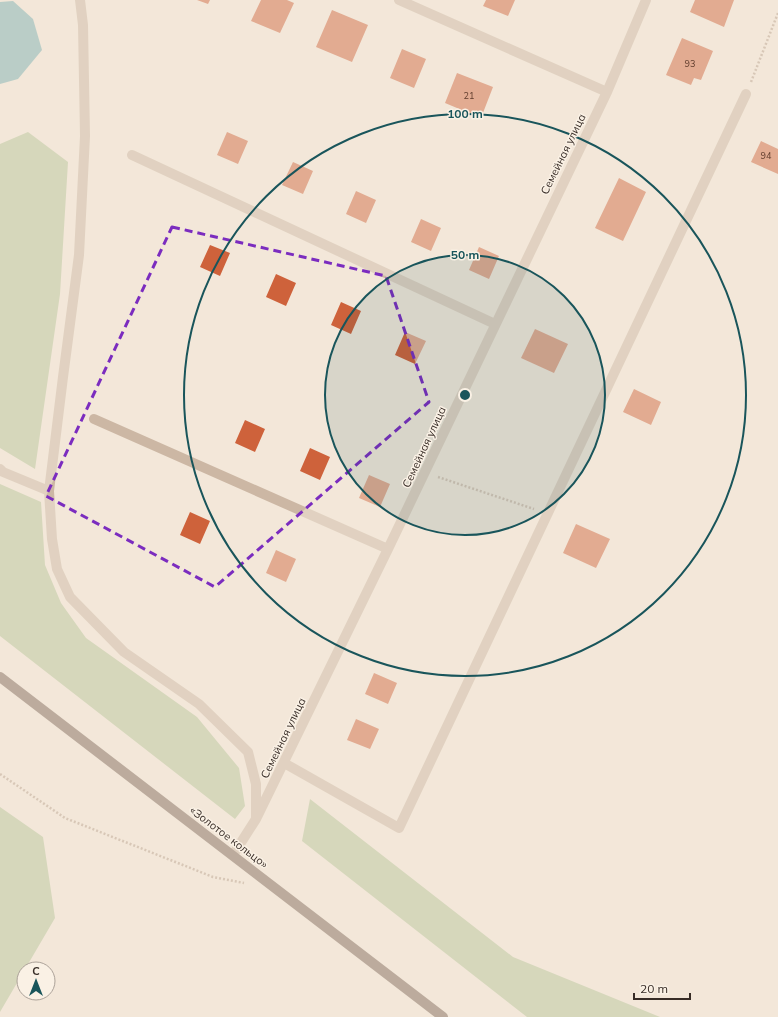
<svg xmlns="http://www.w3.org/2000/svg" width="778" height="1017" viewBox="0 0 778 1017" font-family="Mulish,sans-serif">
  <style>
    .green { fill: #b4c398 }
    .water { fill: #76aeb2 }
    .building { fill: #ce623b }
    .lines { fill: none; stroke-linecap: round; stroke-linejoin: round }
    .path { stroke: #b8a18e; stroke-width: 2.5; stroke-dasharray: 2 2; stroke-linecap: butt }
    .lane { stroke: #ccb7a4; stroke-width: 10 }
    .street { stroke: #ccb7a4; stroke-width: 10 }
    .primary { stroke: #7a6356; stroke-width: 10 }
    .marked { fill: none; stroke: #7b2cbf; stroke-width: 3; stroke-dasharray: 8 5; stroke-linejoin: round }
    .ring { fill: none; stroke: #19555b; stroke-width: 2 }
    .labels { text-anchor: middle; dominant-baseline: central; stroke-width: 3; stroke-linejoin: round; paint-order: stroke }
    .number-label { font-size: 9px; fill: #5d3a2b }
    .street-label { font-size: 11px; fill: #372c26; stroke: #faf1e5 }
    .centre { fill: #19555b; stroke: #faf1e5; stroke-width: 2 }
    .ring-label { font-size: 12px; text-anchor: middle; font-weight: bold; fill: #19555b; stroke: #faf1e5; stroke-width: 3; stroke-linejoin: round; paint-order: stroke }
  </style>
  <rect width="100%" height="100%" fill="#f3e7d9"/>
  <path class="green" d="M28,132L68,162L60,294L35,469L0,448V144Z
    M0,484L41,502L45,565L61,603L86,638L197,717L239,768L245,806L235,819L0,636Z
    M310,799L513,957L660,1017H527L302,841Z
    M0,807L43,837L55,918L0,1012Z"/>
  <path class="water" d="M13,1L33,19L42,50L18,79L0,84V2Z"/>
  <path class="building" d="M197,0H210L208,4Z
    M261,0H287L294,3L280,33L251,21Z
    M486,0H515L508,16L483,6Z
    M695,0H734L724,27L690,12Z
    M332,10L368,25L352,62L316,47Z
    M682,38L713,51L701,80L694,78L691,85L666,75Z
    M402,49L426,59L414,88L390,78Z
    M457,73L493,87L481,118L445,103Z
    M227,132L248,141L238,164L217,155Z
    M761,141L778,149V174L751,162Z
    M293,162L313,171L303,194L282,185Z
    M619,178L646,192L623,241L595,228Z
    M356,191L376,200L366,223L346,214Z
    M421,219L441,228L431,251L411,242Z
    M210,245L230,253L220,276L200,267Z
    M479,247L499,256L489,279L469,270Z
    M276,274L296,283L286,306L266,297Z
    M341,302L361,311L351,334L331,325Z
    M535,329L568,344L554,373L521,358Z
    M405,332L426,341L415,364L395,355Z
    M634,389L661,402L651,425L623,412Z
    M245,420L265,429L255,452L235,443Z
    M310,448L330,457L320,480L300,471Z
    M369,475L390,484L380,507L359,498Z
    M190,512L210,521L200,544L180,535Z
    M576,524L610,539L596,568L563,553Z
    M276,550L296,559L286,582L266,573Z
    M374,673L397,683L388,704L365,694Z
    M356,719L379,729L370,749L347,740Z"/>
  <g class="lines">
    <path class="path" d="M751,82L778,13
      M438,477L534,509
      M0,774L65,818L213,877L244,883"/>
    <path class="lane" d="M0,469L3,472L49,491"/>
    <path class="street" d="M80,0L83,25L85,136L79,255L63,377L49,491L52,539L57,569L70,597L124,652L199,704L248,752L256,784V817
      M399,0L607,92
      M132,155L495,324
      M94,419L388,549
      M284,763L399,828L746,94
      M233,855L256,819L388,549L607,92L646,0"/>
    <path class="primary" d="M0,677L443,1017"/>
  </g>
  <path d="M0 0H778V1017H0ZM172,227L386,276L429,402L215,587L46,496Z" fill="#f3e7d9" fill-opacity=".55" fill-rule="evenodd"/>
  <path class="marked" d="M172,227L386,276L429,402L215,587L46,496Z"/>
  <circle cx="465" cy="395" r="140" fill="#19555b" fill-opacity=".12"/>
  <g class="ring">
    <circle cx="465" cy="395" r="140"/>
    <circle cx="465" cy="395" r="281"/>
  </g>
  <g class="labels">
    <g class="number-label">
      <text x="690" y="63">93</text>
      <text x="469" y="95">21</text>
      <text x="766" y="155">94</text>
    </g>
    <g class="street-label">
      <text transform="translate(563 154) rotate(-64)">Семейная улица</text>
      <text transform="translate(424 447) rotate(-65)">Семейная улица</text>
      <text transform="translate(283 738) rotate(-64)">Семейная улица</text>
      <text transform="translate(229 837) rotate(37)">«Золотое кольцо»</text>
    </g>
  </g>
  <circle cx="465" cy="395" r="6" class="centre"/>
  <g class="ring-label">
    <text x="465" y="118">100 m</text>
    <text x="465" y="259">50 m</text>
  </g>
  <g transform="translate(36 981)"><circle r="19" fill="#faf1e5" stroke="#aca299"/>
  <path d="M0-3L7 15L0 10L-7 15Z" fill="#19555b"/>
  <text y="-6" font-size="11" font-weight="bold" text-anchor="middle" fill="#372c26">С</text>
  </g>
  <path d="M634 993v6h56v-6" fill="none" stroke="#372c26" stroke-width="2"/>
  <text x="640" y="993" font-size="12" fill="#372c26" stroke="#faf1e5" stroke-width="3" paint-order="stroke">20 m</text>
</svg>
